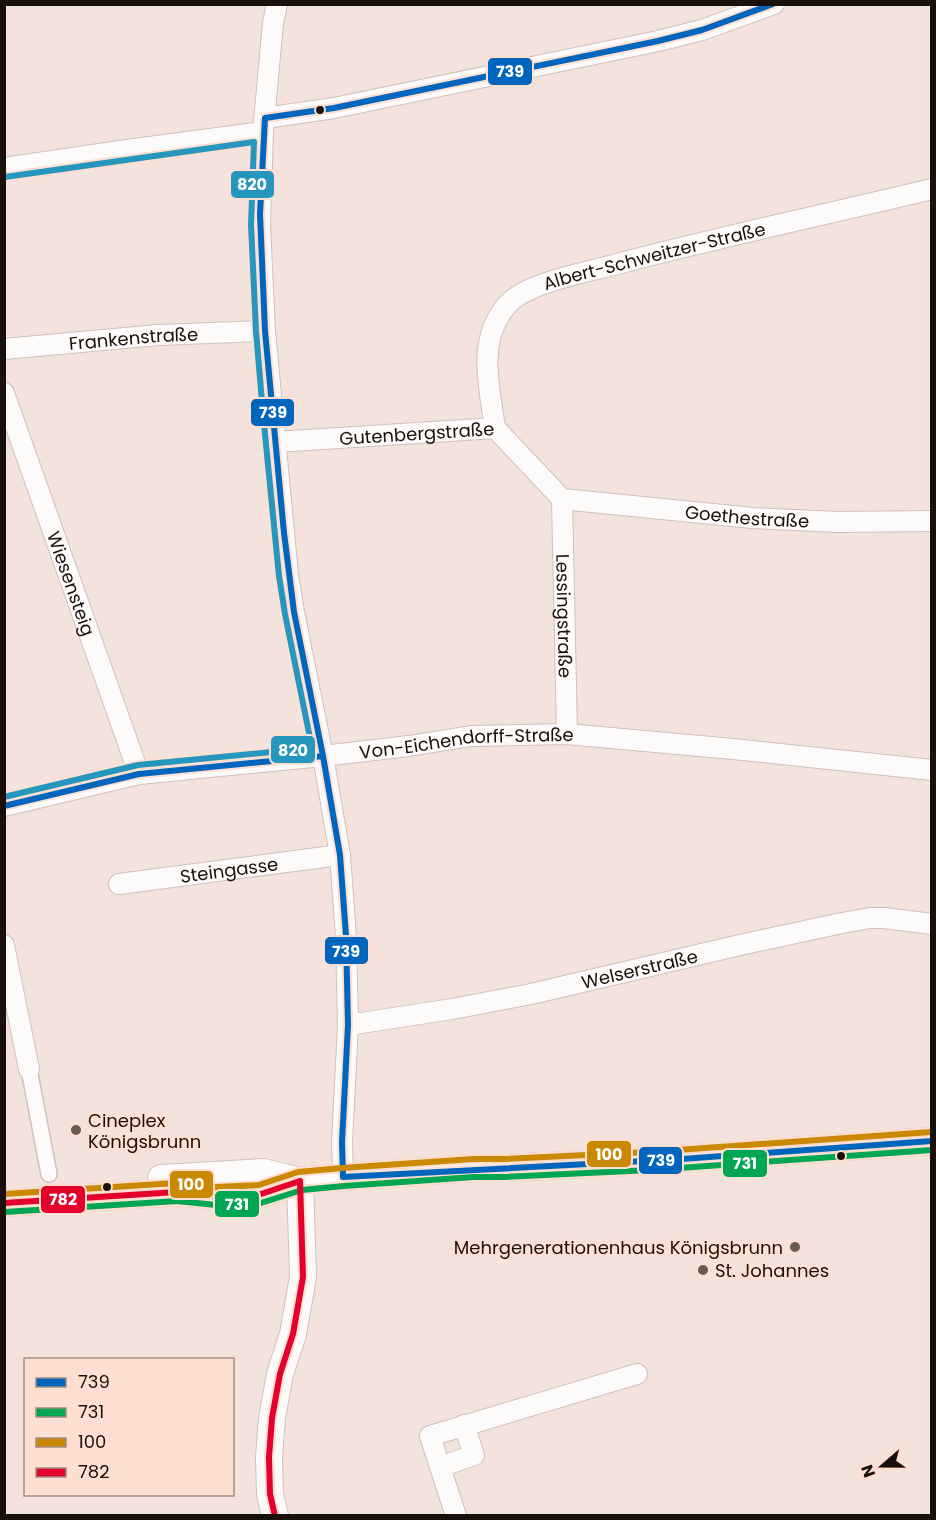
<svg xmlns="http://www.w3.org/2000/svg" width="936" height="1520" viewBox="0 0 936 1520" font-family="Poppins,sans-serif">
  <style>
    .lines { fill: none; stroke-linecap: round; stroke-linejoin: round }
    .pedestrian-casing { stroke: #cec1bc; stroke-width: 18 }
    .minor-casing { stroke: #cec1bc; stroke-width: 22 }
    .tertiary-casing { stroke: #cec1bc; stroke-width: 28 }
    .pedestrian { stroke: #fdfbfa; stroke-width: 15 }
    .minor { stroke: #fdfbfa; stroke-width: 20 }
    .tertiary { stroke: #fdfbfa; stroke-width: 26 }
    .bus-1-casing { stroke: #fedfd1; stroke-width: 10 }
    .bus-2-casing { stroke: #fedfd1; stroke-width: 10 }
    .bus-3-casing { stroke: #fedfd1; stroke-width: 10 }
    .bus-4-casing { stroke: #fedfd1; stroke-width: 10 }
    .bus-5-casing { stroke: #fedfd1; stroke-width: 10 }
    .bus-1 { stroke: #0065bd; stroke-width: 6 }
    .bus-2 { stroke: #00a651; stroke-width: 6 }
    .bus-3 { stroke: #cb8802; stroke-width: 6 }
    .bus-4 { stroke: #e4002b; stroke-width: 6 }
    .bus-5 { stroke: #2596be; stroke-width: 6 }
    .bus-dot { fill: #1a100b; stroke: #fedfd1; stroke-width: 2 }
    .poi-dot { fill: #665a54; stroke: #fedfd1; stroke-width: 2 }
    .labels { text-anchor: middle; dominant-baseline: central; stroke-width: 4.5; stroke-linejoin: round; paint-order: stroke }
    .street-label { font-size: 18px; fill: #1a100b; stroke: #fedfd1 }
    .poi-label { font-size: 18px; fill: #1a100b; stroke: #fedfd1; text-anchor: start }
    .line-badge { stroke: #fedfd1; stroke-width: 2 }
    .badge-label { font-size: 16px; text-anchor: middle; font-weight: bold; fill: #fff }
  </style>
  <rect width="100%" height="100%" fill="#f4e3dc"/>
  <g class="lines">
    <g class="pedestrian-casing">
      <path id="pedestrian" d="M29,1069L49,1174"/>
    </g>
    <g class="minor-casing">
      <g id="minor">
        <path d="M277,4L273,23L263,132L260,225L265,331L288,575L294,612L323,756L340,855L346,936L348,1025L342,1142L343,1177"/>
        <path d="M265,118L334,108L658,41L702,30L774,4"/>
        <path d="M4,168L127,150L263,132"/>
        <path id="s1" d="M4,349L158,335L265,331"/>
        <path id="s2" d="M4,393L139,774"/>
        <path id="s3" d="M495,428C490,391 478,346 501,313C508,301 521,293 533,288C561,276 592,271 621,263C724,236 828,214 932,189"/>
        <path id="s4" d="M276,442L495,428L562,499"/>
        <path id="s5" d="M562,499L753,518L838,522L932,521"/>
        <path id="s6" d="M562,499L567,734"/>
        <path id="s7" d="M4,806L139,774L323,756L409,746L471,736L567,734L733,749L932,770"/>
        <path id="s8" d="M119,884L340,855"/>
        <path d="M4,945L29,1069"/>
        <path id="s9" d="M348,1025L452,1009L531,994L740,945L842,923L870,918H884L932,924"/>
        <path d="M440,1467L474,1455L464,1425"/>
        <path d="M456,1516L430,1436L637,1374"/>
      </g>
    </g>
    <g class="tertiary-casing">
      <path id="tertiary" d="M161,1178L263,1172L300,1181
        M4,1203L177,1192L216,1196L261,1194L300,1181L343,1177L474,1168H505L650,1161L932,1141
        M275,1516L270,1494L269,1457L272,1418L280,1374L293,1334L303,1277L300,1181"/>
    </g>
    <use href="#pedestrian" class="pedestrian"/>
    <use href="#minor" class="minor"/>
    <use href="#tertiary" class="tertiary"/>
    <g class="bus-1-casing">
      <path id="bus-1" d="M773,4L702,30L658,41L334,108L265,118L260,214L265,331L284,533L294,612L323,756L340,855L346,936L348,1025L342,1142L343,1177L682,1159L932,1141
        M4,806L139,774L323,756"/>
    </g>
    <g class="bus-2-casing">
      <path id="bus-2" d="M5,1212L177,1201L216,1205L261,1203L302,1190L344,1186L474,1177H505L651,1170L932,1150"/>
    </g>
    <g class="bus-3-casing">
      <path id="bus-3" d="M4,1194L176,1183L216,1187L259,1185L298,1172L342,1168L473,1159H505L649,1152L931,1132"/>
    </g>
    <g class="bus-4-casing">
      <path id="bus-4" d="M4,1203L177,1192L216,1196L261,1194L300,1181
        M275,1516L270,1494L269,1457L272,1418L280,1374L293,1334L303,1277L300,1181"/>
    </g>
    <g class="bus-5-casing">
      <path id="bus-5" d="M4,797L138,765L312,748L285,614L279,576L263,414L256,331L251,225L254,142L5,177"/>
    </g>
    <use href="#bus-1" class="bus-1"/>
    <use href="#bus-2" class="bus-2"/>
    <use href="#bus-3" class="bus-3"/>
    <use href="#bus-4" class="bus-4"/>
    <use href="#bus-5" class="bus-5"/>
  </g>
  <g class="bus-dot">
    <circle cx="320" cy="110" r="5"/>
    <circle cx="841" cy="1156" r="5"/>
    <circle cx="107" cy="1187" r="5"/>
  </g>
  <g class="poi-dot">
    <circle cx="76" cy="1130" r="6"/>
    <circle cx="795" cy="1247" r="6"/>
    <circle cx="703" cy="1270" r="6"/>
  </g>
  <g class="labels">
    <g class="street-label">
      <text stroke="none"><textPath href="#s3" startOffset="285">Albert-Schweitzer-Straße</textPath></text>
      <text stroke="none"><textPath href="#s1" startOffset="130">Frankenstraße</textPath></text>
      <text stroke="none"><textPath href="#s4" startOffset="141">Gutenbergstraße</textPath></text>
      <text stroke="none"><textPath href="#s5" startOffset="186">Goethestraße</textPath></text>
      <text stroke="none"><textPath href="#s2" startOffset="202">Wiesensteig</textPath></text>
      <text stroke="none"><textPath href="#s6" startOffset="117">Lessingstraße</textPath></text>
      <text stroke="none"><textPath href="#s7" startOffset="468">Von-Eichendorff-Straße</textPath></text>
      <text stroke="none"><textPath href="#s8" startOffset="111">Steingasse</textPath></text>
      <text stroke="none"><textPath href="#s9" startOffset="297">Welserstraße</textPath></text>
    </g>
    <g class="poi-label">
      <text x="88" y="1120">Cineplex<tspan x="88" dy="21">Königsbrunn</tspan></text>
      <text x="783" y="1247" text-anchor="end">Mehrgenerationenhaus Königsbrunn</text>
      <text x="715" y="1270">St. Johannes</text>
    </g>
  </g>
  <g class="line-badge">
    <rect x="487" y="57" width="46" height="29" rx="6" fill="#0065bd"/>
    <rect x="230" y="170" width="45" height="29" rx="6" fill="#2596be"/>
    <rect x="250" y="398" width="45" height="29" rx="6" fill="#0065bd"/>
    <rect x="270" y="735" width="46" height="29" rx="6" fill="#2596be"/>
    <rect x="324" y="936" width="45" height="29" rx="6" fill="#0065bd"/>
    <rect x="586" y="1140" width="46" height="28" rx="6" fill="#cb8802"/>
    <rect x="638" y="1146" width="45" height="29" rx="6" fill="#0065bd"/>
    <rect x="722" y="1149" width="46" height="29" rx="6" fill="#00a651"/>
    <rect x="169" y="1170" width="45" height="29" rx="6" fill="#cb8802"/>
    <rect x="40" y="1185" width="46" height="29" rx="6" fill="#e4002b"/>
    <rect x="214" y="1190" width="46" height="28" rx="6" fill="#00a651"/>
  </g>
  <g class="badge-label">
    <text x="510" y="77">739</text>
    <text x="252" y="190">820</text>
    <text x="273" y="418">739</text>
    <text x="293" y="756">820</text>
    <text x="346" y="957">739</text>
    <text x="609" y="1160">100</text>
    <text x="661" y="1166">739</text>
    <text x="745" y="1169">731</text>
    <text x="191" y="1190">100</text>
    <text x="63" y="1205">782</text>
    <text x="237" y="1210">731</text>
  </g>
  <rect width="936" height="1520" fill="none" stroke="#1a100b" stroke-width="12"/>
  <rect x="24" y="1358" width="210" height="138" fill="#fedfd1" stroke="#a38c82" stroke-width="1.5"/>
  <rect x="36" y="1378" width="30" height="9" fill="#0065bd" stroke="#a38c82" stroke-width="1.5"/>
  <text x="78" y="1388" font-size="18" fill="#1a100b">739</text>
  <rect x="36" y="1408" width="30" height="9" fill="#00a651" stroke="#a38c82" stroke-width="1.5"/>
  <text x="78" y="1418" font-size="18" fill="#1a100b">731</text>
  <rect x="36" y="1438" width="30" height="9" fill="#cb8802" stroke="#a38c82" stroke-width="1.5"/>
  <text x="78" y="1448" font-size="18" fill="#1a100b">100</text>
  <rect x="36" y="1468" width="30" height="9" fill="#e4002b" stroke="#a38c82" stroke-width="1.5"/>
  <text x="78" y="1478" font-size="18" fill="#1a100b">782</text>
  <g transform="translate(882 1466) rotate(250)" stroke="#fedfd1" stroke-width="4.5" paint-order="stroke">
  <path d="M0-4.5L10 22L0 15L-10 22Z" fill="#1a100b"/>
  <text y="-9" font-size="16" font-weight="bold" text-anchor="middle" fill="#1a100b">N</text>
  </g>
</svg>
